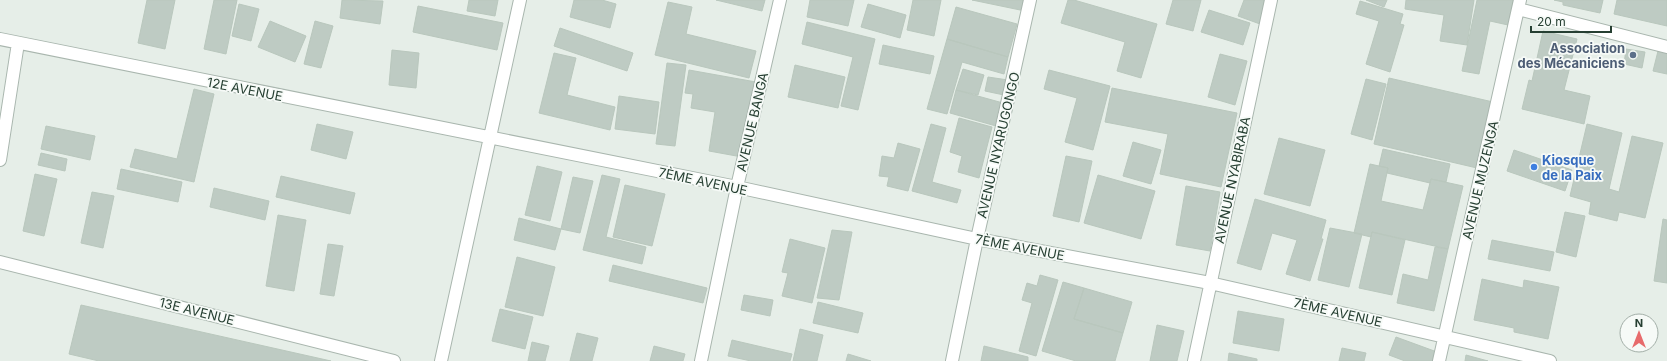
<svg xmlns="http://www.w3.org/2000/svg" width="1667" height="361" viewBox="0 0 1667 361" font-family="Inter,sans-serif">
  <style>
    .building { fill: #becbc3; stroke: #b9c7bd }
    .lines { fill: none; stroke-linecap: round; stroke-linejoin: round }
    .minor-casing { stroke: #a9b6ae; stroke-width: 14 }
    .minor { stroke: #fff; stroke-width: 12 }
    .service-dot { fill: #5c6f8a; stroke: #f6faf7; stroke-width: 1.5 }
    .shop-dot { fill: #3f7fe0; stroke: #f6faf7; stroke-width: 1.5 }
    .labels { text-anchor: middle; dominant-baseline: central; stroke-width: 3.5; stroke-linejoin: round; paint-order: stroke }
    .service-label { font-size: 13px; font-weight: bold; fill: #4e5e75; stroke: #f6faf7; text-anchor: end }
    .street-label { font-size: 13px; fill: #263f32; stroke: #f6faf7 }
    .shop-label { font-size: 13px; font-weight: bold; fill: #366cbe; stroke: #f6faf7; text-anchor: start }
  </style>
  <rect width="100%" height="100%" fill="#e6eee8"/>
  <path class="building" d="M147,0H175L165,49L138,43Z
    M214,0H237L226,54L204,49Z
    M342,0L383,1L380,24L340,18Z
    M469,0H498L495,16L467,11Z
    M574,0H602L616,4L610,28L570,17Z
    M716,0H765L762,11Z
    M810,0H854L848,26L807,17Z
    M913,0H941L934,36L907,30Z
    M972,0H1027L1025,11Z
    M1068,0H1074L1157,24L1141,78L1117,71L1125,42L1061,23Z
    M1173,0H1201L1193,31L1166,24Z
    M1244,0H1268L1260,24L1238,16Z
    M1366,0H1387L1384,7Z
    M1406,0H1474L1467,45L1440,41L1444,15L1405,9Z
    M1477,0H1513L1508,25L1490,21L1479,74L1462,71Z
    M1554,0H1603L1600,13L1563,5V2Z
    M1617,0H1667V26L1614,14Z
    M1360,1L1403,14L1400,24L1404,25L1390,72L1366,64L1379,21L1356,14Z
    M668,2L692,7L686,34L756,51L749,78L655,55Z
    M239,4L259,9L251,41L232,36Z
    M868,4L906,15L900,38L861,27Z
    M418,6L503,23L497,50L413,32Z
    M956,7L1017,24L1008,57L947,39Z
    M1209,10L1250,23L1243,45L1201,32Z
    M270,21L306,36L295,62L258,47Z
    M315,21L333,26L321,68L304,64Z
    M807,22L875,39L858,110L841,106L853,57L802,44Z
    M560,28L633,53L627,71L554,46Z
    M1543,31L1577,39L1564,90L1590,96L1584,124L1522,109L1529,80L1532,81Z
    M947,39L1008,57L1004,74L962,62L947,114L927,109Z
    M883,45L934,56L930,74L879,64Z
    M1626,49L1645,52L1642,68L1624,64Z
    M392,50L419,53L416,88L389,85Z
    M1658,51L1667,53V74L1653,71Z
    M554,53L576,58L567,95L615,107L610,130L539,113Z
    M1220,54L1247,61L1235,105L1208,97Z
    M667,63L686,65L675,146L656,144Z
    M795,65L845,77L838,108L788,97Z
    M963,69L984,75L978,95L956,90Z
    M689,70L756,82L742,157L709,151L715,112L691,108L693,94L685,93Z
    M1049,70L1110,86L1093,150L1065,142L1077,98L1044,89Z
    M988,77L1008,80L1004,95L985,91Z
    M1389,78L1493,102L1477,168L1374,144Z
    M1366,79L1386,84L1372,140L1351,134Z
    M1112,88L1237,113L1221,187L1160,174L1168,134L1105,122Z
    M194,89L214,94L194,182L130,167L135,149L177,159Z
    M956,90L1003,103L996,126L950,113Z
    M619,96L659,102L655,134L615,129Z
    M959,118L992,127L979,178L958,172L962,156L950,152Z
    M317,124L353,132L346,159L311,150Z
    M931,124L946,128L932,182L961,190L957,203L912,191Z
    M1587,124L1622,133L1609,189L1619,192L1632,136L1663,143L1645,218L1619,212L1617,221L1589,214L1591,202L1570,196Z
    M46,126L95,136L90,160L41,149Z
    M1279,138L1325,150L1310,206L1264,194Z
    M1133,142L1161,150L1151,184L1123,176Z
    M898,143L920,149L908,191L887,186L889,177L879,176L882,156L894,158Z
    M1383,149L1450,164L1446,182L1431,179L1430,183L1387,173L1388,168L1379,166Z
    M1514,150L1572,170L1565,191L1507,171Z
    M41,153L67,159L65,171L38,165Z
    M1066,156L1092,161L1079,222L1053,216Z
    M1370,164L1388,168L1381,201L1423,210L1431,179L1463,186L1448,249L1372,232L1371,237L1354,233Z
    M537,166L562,172L550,221L525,215Z
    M121,169L182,182L178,202L117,189Z
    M35,174L57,179L44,236L23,231Z
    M602,175L620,179L606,237L646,247L642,264L583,250Z
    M1098,175L1155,191L1141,239L1084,223Z
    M281,176L355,193L350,214L276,197Z
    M573,177L593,181L580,233L561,229Z
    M625,185L665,194L652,246L613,237Z
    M1186,186L1220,192L1210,251L1176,245Z
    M214,188L269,201L265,220L210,207Z
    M92,192L114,196L103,248L81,243Z
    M1255,199L1326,220L1321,239H1323L1310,281L1286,274L1297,240L1272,233L1261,270L1237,263Z
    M1565,212L1585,216L1576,257L1556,252Z
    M278,215L306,220L294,291L266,286Z
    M519,218L561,229L555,250L514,240Z
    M1663,219L1667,220V283L1654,281Z
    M1330,228L1362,234L1349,287L1318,280Z
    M832,230L852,232L839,300L817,298Z
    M1372,232L1405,240L1392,295L1359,288Z
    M790,239L825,248L812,303L782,296L788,273L782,272Z
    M1492,240L1554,252L1550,271L1488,259Z
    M328,244L343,246L334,296L320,294Z
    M1435,247L1448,249L1434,311L1397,303L1403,274L1428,280Z
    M517,257L555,267L543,316L505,307Z
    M613,265L707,288L703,303L609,281Z
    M1040,275L1058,280L1036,356L1019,351L1032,303L1022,300L1027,283L1037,286Z
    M1482,279L1523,288L1524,280L1559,287L1548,339L1514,332V328L1474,320Z
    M1063,282L1084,288L1074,319L1123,333L1115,361H1076L1042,351Z
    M1084,288L1132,302L1123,333L1074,319Z
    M744,295L773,300L770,316L741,310Z
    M818,302L863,313L858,333L813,323Z
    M81,305L331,361H99L69,354Z
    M500,309L533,317L525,349L492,341Z
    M1238,311L1284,319L1279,351L1233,343Z
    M1157,325L1184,331L1177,361H1150Z
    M800,329L823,335L817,361H793Z
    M577,333L598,338L592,361H570Z
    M1396,337L1437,352L1433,361H1405L1389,355Z
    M732,340L792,354L790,361H751L728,356Z
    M532,342L549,346L545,361H528Z
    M654,346L685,354L683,361H650Z
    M984,346L1028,357V361H981Z
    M1342,348L1366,353L1364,361H1339Z
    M1229,353L1257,359V361H1228Z
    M848,354L871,361H846Z
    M1466,355L1488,361H1465Z"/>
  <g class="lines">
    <g class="minor-casing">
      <path id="minor" d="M1518,9L1667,47
        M0,39L737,187L977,239L1210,283L1550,361
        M0,160L18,43
        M0,262L394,361
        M441,361L520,0
        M701,361L737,187L780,0
        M952,361L977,239L1030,0
        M1194,361L1271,0
        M1439,361L1520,0"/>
    </g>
    <use href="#minor" class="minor"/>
  </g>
  <circle class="service-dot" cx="1633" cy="55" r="4"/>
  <circle class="shop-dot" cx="1534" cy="167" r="4"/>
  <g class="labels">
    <g class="service-label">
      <text x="1625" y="48">Association<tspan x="1625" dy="15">des Mécaniciens</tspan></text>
    </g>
    <g class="street-label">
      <text transform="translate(245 89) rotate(11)">12E AVENUE</text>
      <text transform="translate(752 122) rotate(-77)">AVENUE BANGA</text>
      <text transform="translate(998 145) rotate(-77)">AVENUE NYARUGONGO</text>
      <text transform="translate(1232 180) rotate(-78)">AVENUE NYABIRABA</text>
      <text transform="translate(1480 180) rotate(-77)">AVENUE MUZENGA</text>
      <text transform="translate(703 181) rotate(12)">7ÈME AVENUE</text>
      <text transform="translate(1020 247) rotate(11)">7ÈME AVENUE</text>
      <text transform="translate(197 311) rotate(14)">13E AVENUE</text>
      <text transform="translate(1338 312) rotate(13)">7ÈME AVENUE</text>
    </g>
    <g class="shop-label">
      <text x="1542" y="160">Kiosque<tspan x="1542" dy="15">de la Paix</tspan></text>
    </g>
  </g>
  <g transform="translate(1639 333)"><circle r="19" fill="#f6faf7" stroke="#a3afa8"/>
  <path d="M0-3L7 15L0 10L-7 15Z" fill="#e76b6c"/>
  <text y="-6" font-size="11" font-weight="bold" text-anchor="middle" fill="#263f32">N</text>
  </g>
  <path d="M1531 26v6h80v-6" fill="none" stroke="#263f32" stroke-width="2"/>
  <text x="1537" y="26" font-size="12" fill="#263f32" stroke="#f6faf7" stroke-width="3" paint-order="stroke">20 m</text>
</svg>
